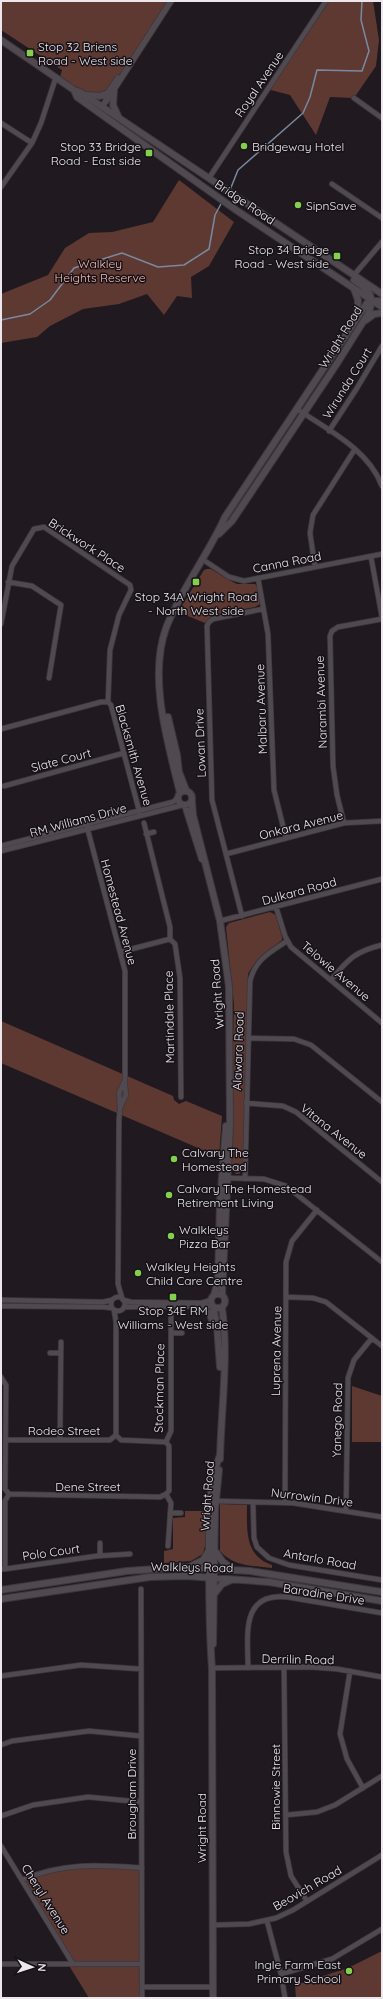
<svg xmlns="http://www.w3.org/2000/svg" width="383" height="1999" viewBox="0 0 383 1999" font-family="Quicksand,sans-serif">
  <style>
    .green { fill: #5d3932 }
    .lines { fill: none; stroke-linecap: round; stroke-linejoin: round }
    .stream { stroke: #7889a1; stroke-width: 1.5 }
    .minor-casing { stroke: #3b373c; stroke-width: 6 }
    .tertiary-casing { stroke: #3b373c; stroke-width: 7 }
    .secondary-casing { stroke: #3b373c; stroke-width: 8 }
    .minor { stroke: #504950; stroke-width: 4.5 }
    .tertiary { stroke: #504950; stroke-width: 5.5 }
    .secondary { stroke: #504950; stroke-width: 6 }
    .poi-dot { fill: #84cf4d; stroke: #161117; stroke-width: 1.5 }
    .labels { text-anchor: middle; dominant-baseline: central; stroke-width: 3; stroke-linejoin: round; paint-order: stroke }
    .poi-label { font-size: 12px; fill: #ebe7ec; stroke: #161117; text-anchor: start }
    .street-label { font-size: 12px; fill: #ebe7ec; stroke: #161117 }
    .park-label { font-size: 12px; fill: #f8bbaf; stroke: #161117 }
  </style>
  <rect width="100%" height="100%" fill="#201a20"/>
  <path class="green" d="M1,1H171L128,67L108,93L85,95L59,81L62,70L1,30Z
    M326,1H373L379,40L376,66L354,98L330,97L316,135L290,95L267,89Z
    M179,180L234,222L209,266L191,277L192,298L177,296L164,315L147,294L119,304L83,309L50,326L37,337L1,343V294L48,275L65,248L89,233L112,232L153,222Z
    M207,569H211L231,581L237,584H255L258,587L260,604L255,607L213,615L205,623L178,612L204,570Z
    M270,912L276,915L282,937V940C267,952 258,955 248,974L243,1169L239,1174H236L230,1168L234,1005L226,927L229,923Z
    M1,1021L173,1096L174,1100L179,1104L186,1101L222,1116L219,1157L1,1063Z
    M352,1386L382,1396V1442H352Z
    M220,1504L247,1505C247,1528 244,1556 272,1565V1568C251,1565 234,1567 220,1551Z
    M185,1511H206V1542L203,1554L191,1561L164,1563V1551L173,1549V1518L185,1517Z
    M83,1865L142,1868V1998H89L68,1964H73L22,1880Z
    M382,1951V1998H296L295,1985L348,1968Z"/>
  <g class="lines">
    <path class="stream" d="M230,190L238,170L303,113L310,97L317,70L362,71L369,51L361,20L362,1
      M1,320L30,314L50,300L74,268L122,253L158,267L184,265L209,249L215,215L222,202"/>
    <g class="minor-casing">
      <path id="minor" d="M354,98L382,118
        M1,123L32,143
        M209,178L326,1
        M332,184L382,218
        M1,187L32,143L41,123L56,77
        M354,275L382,242
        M297,409C328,430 368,449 382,486
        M329,431L357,388L382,346
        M371,557L382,617
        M202,559L229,577L244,581L382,554
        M315,567L310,533L313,515L355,449
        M258,578L268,634L274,790L286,838
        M8,582L32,586L61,605L49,678
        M1,624L12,566L34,529L44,527L130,585L131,590L119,615L110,650L108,702L111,705L140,814
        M1,729L101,702H108
        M4,786L124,753
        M86,823L125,971V1086L126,1095L120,1108L119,1120L118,1284L122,1298
        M144,823L170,927V939L175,944L180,978L181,1097
        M344,823L337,795L333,766L330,636L332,631L338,627L382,619
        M146,834L154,832
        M1,846L173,802L178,797
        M1,851L183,805
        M226,854L344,823L382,821
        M276,907L285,936L291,947L382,1023
        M242,916L212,800L207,626L209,622L213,619L263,609
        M220,921L382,879
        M120,952L170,939
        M331,980C348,959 356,951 382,945
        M248,1038L294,1039L311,1045L382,1102
        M246,1103L283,1106L296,1112L382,1182
        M120,1108L119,1093L124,1082
        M226,1178L264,1179L286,1186L382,1262
        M245,1179L250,981C255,960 270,952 287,941
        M286,1297L313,1298L326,1302L382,1346
        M111 1304a7 7 0 1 1 14 0a7 7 0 1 1-14 0Z
        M1,1300L103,1302L112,1300
        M123,1300L131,1302L201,1303L211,1300
        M1,1306L104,1307L112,1308
        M124,1307L212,1306
        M114,1310L116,1322V1435
        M171,1333H182
        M50,1353H61
        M1,1377L6,1385L5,1489L9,1494L5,1501V1569H1
        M6,1440H110L116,1435L121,1440L166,1442
        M60,1440L61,1342
        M9,1494L160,1497L166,1494
        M216,1501L293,1503L382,1517
        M253,1502L254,1538L257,1547L269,1558L289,1565L382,1580
        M285,1502L286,1262L292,1241L317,1210
        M346,1511L348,1378L354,1360L372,1338
        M170,1513H181
        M168,1546L171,1503L166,1494L169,1491V1446L166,1442L171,1431V1314
        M100,1556V1543
        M5,1569L97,1556L130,1554
        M141,1589L142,1998
        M284,1667L286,1852L291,1876L307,1901
        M212,1668L310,1667L337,1669L382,1677
        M248,1668C248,1636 240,1592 287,1597L382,1613
        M350,1671L340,1734L347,1759L363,1788
        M1,1676L81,1665L141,1669
        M1,1745L12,1741L89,1731L141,1736
        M286,1815L317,1812L335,1805L382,1776
        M1,1816L33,1805L88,1797L141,1802
        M1,1846L73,1964
        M22,1880C63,1862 99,1865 142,1868
        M267,1921L281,1974L285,1998
        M213,1925L249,1924L276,1918L293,1910L382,1855
        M1,1964H142
        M281,1974L332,1959L382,1929
        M142,1987H213"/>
    </g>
    <g class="tertiary-casing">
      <path id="tertiary" d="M105,97L118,78
        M102,106L107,100L171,1"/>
    </g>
    <g class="secondary-casing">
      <path id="secondary" d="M1,40L74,90L80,92L382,294
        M74,90L77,97L236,210L382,307
        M114,91L113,105L118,116
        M87,95L100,96L108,93
        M354,289L358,300L357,317
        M366,320L374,314L382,313
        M219,534L232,521L338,362L368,314C376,296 369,290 354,280
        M168,717L177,755L179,772L186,790
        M178 798a7 7 0 1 1 14 0a7 7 0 1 1-14 0Z
        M180,793C168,743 148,678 166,628C181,589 208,555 225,517L367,303L372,301H382
        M192,802L193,815L220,921L229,987L230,1124L222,1295
        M185,805L202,859
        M211 1301a7 7 0 1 1 14 0a7 7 0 1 1-14 0Z
        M214,1295L218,1282L220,1202L226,1126
        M202,1307L210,1314L212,1320
        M213,1307L217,1326L220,1367
        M220,1459C221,1411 229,1354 222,1308
        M216,1552L223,1562L231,1568
        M191,1566L203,1560L208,1552
        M1,1590L127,1571L183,1567L250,1571L382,1592
        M215,1593L222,1584L231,1580
        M1,1599L150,1577L186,1576L269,1582L382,1601
        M213,1644L215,1510L219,1470
        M213,1998L212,1668C209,1630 209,1591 209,1552C209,1520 208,1485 220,1455"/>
    </g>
    <use href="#minor" class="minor"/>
    <use href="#tertiary" class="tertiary"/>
    <use href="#secondary" class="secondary"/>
  </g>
  <g class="poi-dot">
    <rect x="26" y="49" width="8" height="8" rx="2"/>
    <circle cx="244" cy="146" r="4"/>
    <rect x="145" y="149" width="8" height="8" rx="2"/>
    <circle cx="298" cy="205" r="4"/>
    <rect x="333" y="252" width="8" height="8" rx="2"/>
    <rect x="192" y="578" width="8" height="8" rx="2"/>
    <circle cx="174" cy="1159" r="4"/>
    <circle cx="169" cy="1195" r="4"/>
    <circle cx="171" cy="1236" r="4"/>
    <circle cx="138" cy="1273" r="4"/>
    <rect x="169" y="1293" width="8" height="8" rx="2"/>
    <circle cx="349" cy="1971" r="4"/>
  </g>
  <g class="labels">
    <g class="poi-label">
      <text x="38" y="46">Stop 32 Briens<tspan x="38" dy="14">Road - West side</tspan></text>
      <text x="141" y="146" text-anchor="end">Stop 33 Bridge<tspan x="141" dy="14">Road - East side</tspan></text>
      <text x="252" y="146">Bridgeway Hotel</text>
      <text x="306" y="205">SipnSave</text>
      <text x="329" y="249" text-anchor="end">Stop 34 Bridge<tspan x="329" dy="14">Road - West side</tspan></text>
      <text x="196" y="596" text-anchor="middle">Stop 34A Wright Road<tspan x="196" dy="14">- North West side</tspan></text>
      <text x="182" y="1152">Calvary The<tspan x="182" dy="14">Homestead</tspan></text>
      <text x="177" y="1188">Calvary The Homestead<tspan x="177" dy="14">Retirement Living</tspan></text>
      <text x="179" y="1229">Walkleys<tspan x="179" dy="14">Pizza Bar</tspan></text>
      <text x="146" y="1266">Walkley Heights<tspan x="146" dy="14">Child Care Centre</tspan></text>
      <text x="173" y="1310" text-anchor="middle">Stop 34E RM<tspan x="173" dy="14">Williams - West side</tspan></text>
      <text x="341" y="1964" text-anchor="end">Ingle Farm East<tspan x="341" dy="14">Primary School</tspan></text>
    </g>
    <g class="street-label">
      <text transform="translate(259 84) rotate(-56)">Royal Avenue</text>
      <text transform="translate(245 202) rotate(34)">Bridge Road</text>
      <text transform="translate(340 337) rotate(-58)">Wright Road</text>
      <text transform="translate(347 383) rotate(-58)">Wirunda Court</text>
      <text transform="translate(87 545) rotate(33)">Brickwork Place</text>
      <text transform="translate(287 562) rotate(-11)">Canna Road</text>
      <text transform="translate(321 702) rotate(-92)">Narambi Avenue</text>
      <text transform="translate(261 709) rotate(-92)">Malbaru Avenue</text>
      <text transform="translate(200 743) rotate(-92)">Lowan Drive</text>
      <text transform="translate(134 755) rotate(74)">Blacksmith Avenue</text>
      <text transform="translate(61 760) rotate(-15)">Slate Court</text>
      <text transform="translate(78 820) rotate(-15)">RM Williams Drive</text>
      <text transform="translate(301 825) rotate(-14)">Onkara Avenue</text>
      <text transform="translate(299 891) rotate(-15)">Dulkara Road</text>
      <text transform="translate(119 912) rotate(75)">Homestead Avenue</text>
      <text transform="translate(336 971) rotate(40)">Telowie Avenue</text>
      <text transform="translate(217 994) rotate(-94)">Wright Road</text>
      <text transform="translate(169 1017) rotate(-91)">Martindale Place</text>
      <text transform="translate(238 1051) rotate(-88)">Alawara Road</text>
      <text transform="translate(334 1131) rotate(38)">Vitana Avenue</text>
      <text transform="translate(276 1351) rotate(-89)">Luprena Avenue</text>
      <text transform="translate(159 1388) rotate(-89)">Stockman Place</text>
      <text transform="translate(337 1420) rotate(-89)">Yanego Road</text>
      <text x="64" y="1430">Rodeo Street</text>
      <text x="88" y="1486">Dene Street</text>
      <text transform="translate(207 1496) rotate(-86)">Wright Road</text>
      <text transform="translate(312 1497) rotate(7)">Nurrowin Drive</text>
      <text transform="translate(51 1552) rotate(-8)">Polo Court</text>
      <text transform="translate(320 1559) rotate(10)">Antarlo Road</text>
      <text transform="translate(192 1567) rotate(1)">Walkleys Road</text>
      <text transform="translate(324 1594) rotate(9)">Baradine Drive</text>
      <text transform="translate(298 1659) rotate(1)">Derrilin Road</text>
      <text transform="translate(275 1787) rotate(-90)">Binnowie Street</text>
      <text transform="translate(131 1794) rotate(-90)">Brougham Drive</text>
      <text transform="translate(201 1828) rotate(-90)">Wright Road</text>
      <text transform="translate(307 1888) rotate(-30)">Beovich Road</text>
      <text transform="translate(46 1899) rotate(58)">Cheryl Avenue</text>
    </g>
    <g class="park-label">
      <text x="100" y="263">Walkley<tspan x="100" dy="14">Heights Reserve</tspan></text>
    </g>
  </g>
  <rect width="383" height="1999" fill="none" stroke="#ebe7ec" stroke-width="4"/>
  <g transform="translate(32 1967) rotate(93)" stroke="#161117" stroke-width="3" paint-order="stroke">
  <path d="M0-3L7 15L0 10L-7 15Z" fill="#ebe7ec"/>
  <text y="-6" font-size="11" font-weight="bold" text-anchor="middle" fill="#ebe7ec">N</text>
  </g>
</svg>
